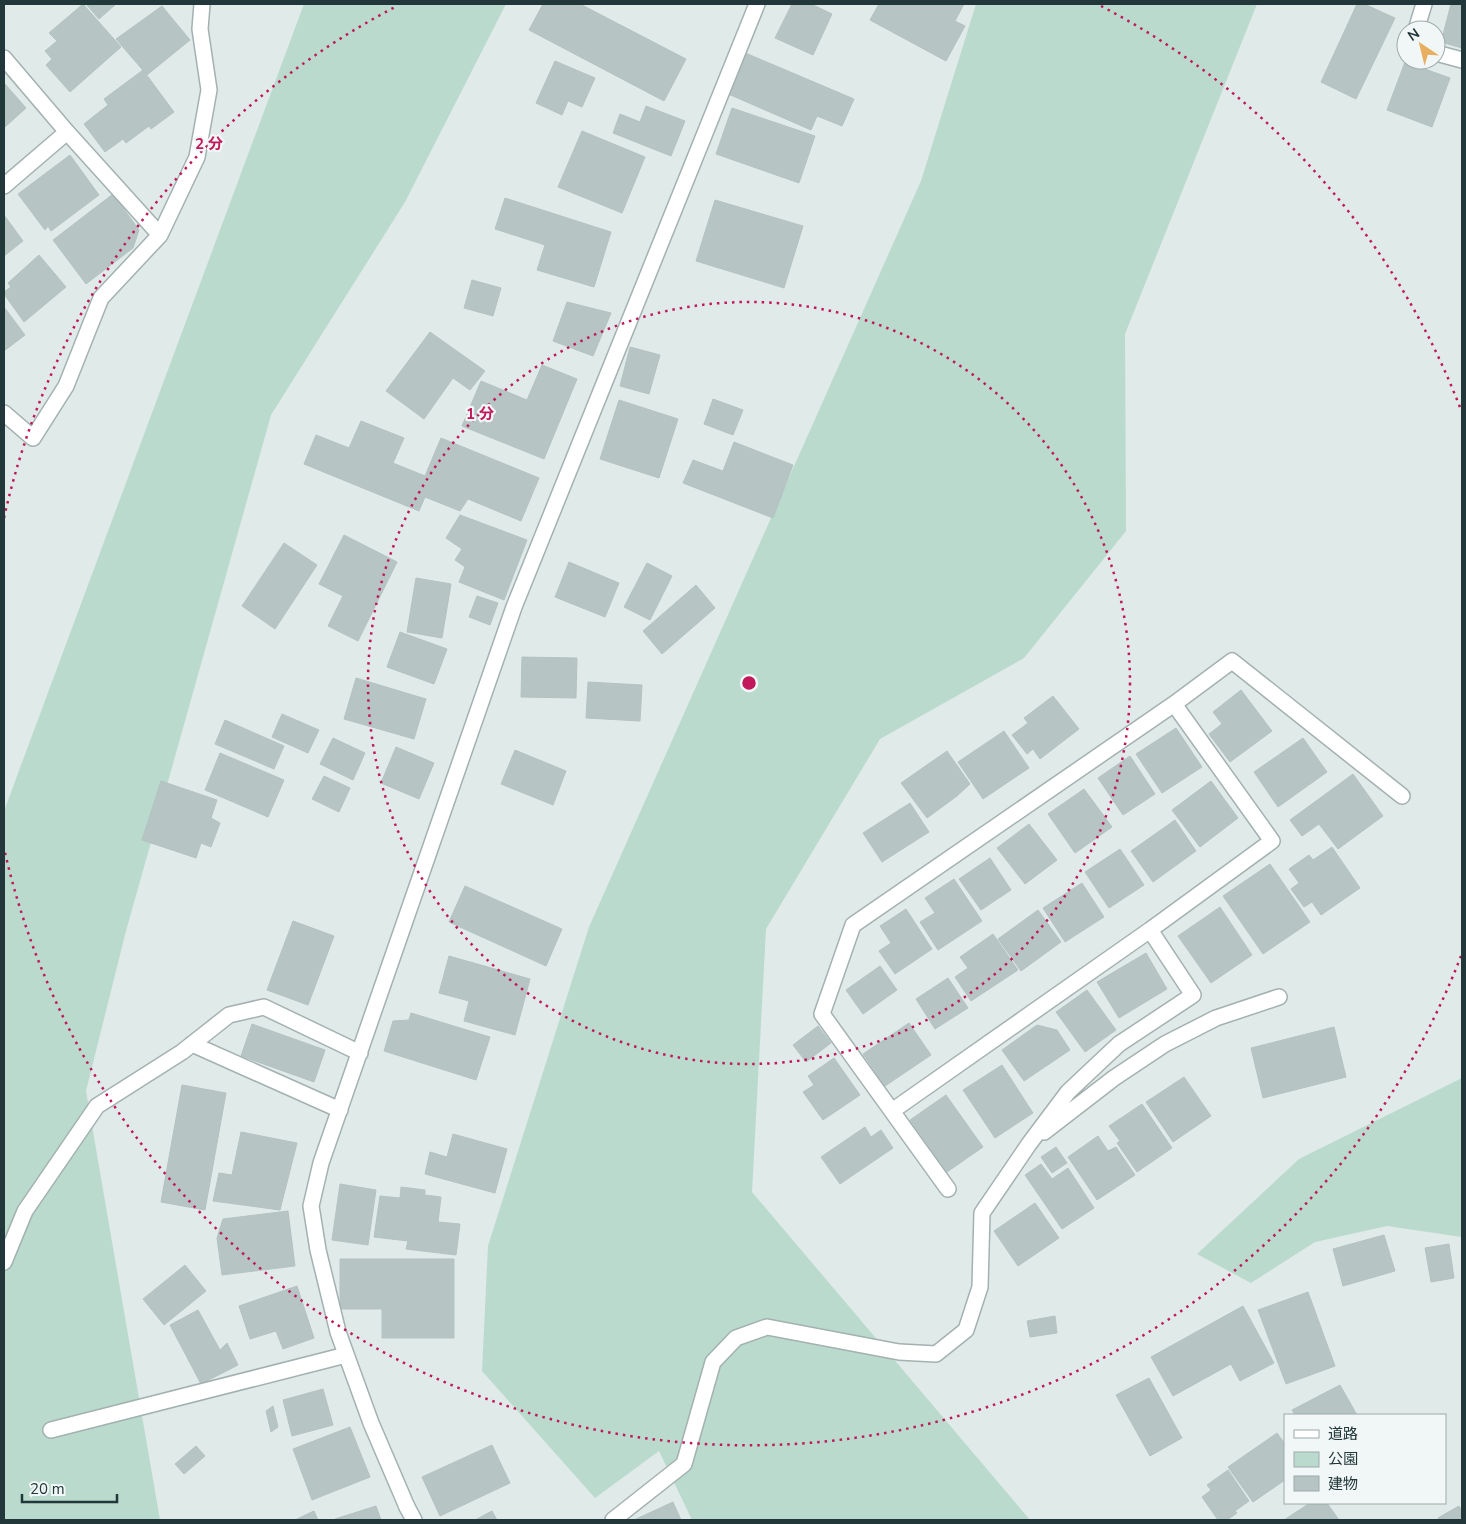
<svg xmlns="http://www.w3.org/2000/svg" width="1466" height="1524" viewBox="0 0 1466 1524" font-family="'Nunito Sans','Noto Sans JP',sans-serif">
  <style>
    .green { fill: #badacd }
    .building { fill: #b6c4c3; stroke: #b3c3c2 }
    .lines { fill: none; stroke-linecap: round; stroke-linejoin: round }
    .street-casing { stroke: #a3b1b1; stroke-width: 18 }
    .secondary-casing { stroke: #a0b5b4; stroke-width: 18 }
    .street { stroke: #fff; stroke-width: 15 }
    .secondary { stroke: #fff; stroke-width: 15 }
    .ring { fill: none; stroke: #c2185b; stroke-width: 2.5; stroke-dasharray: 2.5 5 }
    .centre { fill: #c2185b; stroke: #f0f7f6; stroke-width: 2.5 }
    .ring-label { font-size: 15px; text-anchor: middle; font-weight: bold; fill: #c2185b; stroke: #f0f7f6; stroke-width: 4.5; stroke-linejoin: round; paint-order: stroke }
  </style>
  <rect width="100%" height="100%" fill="#e0eae9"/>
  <path class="green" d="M304,4H506L405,202L271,415L126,931L86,1091L160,1520H4V811Z
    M976,4H1257L1125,334L1126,531L1024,658L880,739L766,929L752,1192L1030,1520H692L659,1451L595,1498L482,1371L488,1246L589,927L921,181Z
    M1462,1078V1237L1387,1226L1315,1242L1251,1283L1197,1254L1299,1159Z"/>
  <path class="building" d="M83,4L121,47L70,92L46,65L52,59L45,51L57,41L49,33Z
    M86,4H116L99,19Z
    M543,4H580L686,59L664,101L529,30Z
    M792,4H811L832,14L813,55L775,38Z
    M879,4H964L955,21L965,26L946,61L870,20Z
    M1357,4H1364L1395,18L1356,99L1321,82Z
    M1451,4H1462V48L1441,42Z
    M162,6L190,40L147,75L116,39Z
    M743,52L854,99L842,126L817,116L811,130L726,93Z
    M555,61L595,78L582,107L568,101L562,115L536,103Z
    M1405,62L1450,78L1432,127L1387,110Z
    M143,70L174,112L151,129L149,126L126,143L123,139L105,152L84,124L108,105L104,99Z
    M5,84L26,108L5,127L4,126V86Z
    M646,106L685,121L671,156L613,133L620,114L640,122Z
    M732,108L815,136L799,183L716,154Z
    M582,131L645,157L622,213L558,187Z
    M70,155L99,195L51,231L48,226L45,230L18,194Z
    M113,194L139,230L133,248L86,284L53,240Z
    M505,198L611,232L594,287L537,270L545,245L495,229Z
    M715,200L803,226L784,288L696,261Z
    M4,215L23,241L4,256Z
    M39,255L66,287L24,322L4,294V292L11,287L8,283Z
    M472,280L501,288L493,316L464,308Z
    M567,302L611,313L593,356L553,341Z
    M4,307L25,335L4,351Z
    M430,332L485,371L470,390L453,378L424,419L386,391Z
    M630,347L660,355L649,394L620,386Z
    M542,365L577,379L544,459L462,426L481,381L527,400Z
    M713,399L743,410L733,435L704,424Z
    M619,400L678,419L659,478L600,459Z
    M361,421L404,438L393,463L425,476L441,438L539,478L521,521L468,499L460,511L425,497L419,511L304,464L316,435L349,448Z
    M734,442L793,465L773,518L683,483L693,460L723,471Z
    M460,515L527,540L504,600L459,582L465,567L455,560L462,549L446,538Z
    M344,535L397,562L358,641L328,626L343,596L319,584Z
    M284,543L317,565L275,629L242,606Z
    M569,562L619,583L605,617L555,597Z
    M647,563L672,576L650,620L624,607Z
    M416,578L451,584L442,638L407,632Z
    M696,585L715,608L662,654L643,631Z
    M477,596L498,603L490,625L469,617Z
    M400,632L447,649L434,684L387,667Z
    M522,657L577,658L576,698L521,697Z
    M356,678L426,699L414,739L344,719Z
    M588,682L642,685L640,721L586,718Z
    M1241,690L1272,731L1230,762L1209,734L1222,724L1213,712Z
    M1053,696L1079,729L1040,759L1033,749L1027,754L1012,735L1028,723L1024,718Z
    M282,714L319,730L308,753L272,737Z
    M225,720L284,746L274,769L215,744Z
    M1176,728L1202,767L1162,793L1136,754Z
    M1004,731L1029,768L983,799L958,762Z
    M333,738L365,753L353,780L320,764Z
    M1303,738L1327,772L1278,807L1254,772Z
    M396,747L434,763L419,799L381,783Z
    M515,750L566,771L553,805L501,784Z
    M947,751L970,784L957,796L927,818L901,783Z
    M220,753L284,780L268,817L205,790Z
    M1130,756L1155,794L1123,815L1098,778Z
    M1353,774L1383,816L1338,849L1319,824L1302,836L1290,820Z
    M324,776L350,788L339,812L312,799Z
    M161,781L217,800L211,818L220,823L211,847L201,843L196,858L142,840Z
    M1211,781L1238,818L1200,847L1172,810Z
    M1084,789L1112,827L1075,853L1048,814Z
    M910,803L929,832L882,862L863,833Z
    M1175,820L1196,851L1153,882L1131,851Z
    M1029,824L1057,860L1025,884L997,848Z
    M1332,847L1360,888L1321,915L1312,902L1304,907L1291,889L1299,883L1289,869L1309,855L1313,860Z
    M1120,849L1144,885L1109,908L1085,872Z
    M990,858L1011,890L981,910L959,879Z
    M1270,864L1310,922L1263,954L1223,896Z
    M954,879L982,921L938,950L920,922L935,913L925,898Z
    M1082,883L1104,917L1065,942L1043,908Z
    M465,886L562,929L546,966L449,922Z
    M1220,907L1252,955L1211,983L1178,936Z
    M906,909L932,949L895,974L879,951L891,943L880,926Z
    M1038,910L1061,942L1021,971L998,939Z
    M293,921L334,936L308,1005L267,990Z
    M993,934L1018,970L971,1001L955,977L968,968L960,957Z
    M1146,953L1167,989L1119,1018L1097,982Z
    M449,956L530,979L515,1035L464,1021L469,1001L439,993Z
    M880,966L897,990L863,1014L846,990Z
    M948,978L968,1008L935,1029L916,999Z
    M1087,990L1116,1030L1085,1052L1056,1012Z
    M411,1013L490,1037L476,1080L384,1051L393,1021L409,1020Z
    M909,1023L931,1055L885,1086L863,1054Z
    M252,1024L325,1050L314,1082L241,1056Z
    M1037,1025L1057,1030L1070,1050L1024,1081L1002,1050Z
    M818,1026L831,1043L806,1062L793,1045Z
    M1334,1027L1346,1077L1263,1098L1251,1048Z
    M834,1058L860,1095L823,1120L803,1092L814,1085L808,1076Z
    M1002,1065L1033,1113L995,1138L963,1090Z
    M1184,1077L1211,1116L1173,1142L1146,1102Z
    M182,1085L226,1093L205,1210L161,1202Z
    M946,1095L983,1147L947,1172L910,1120Z
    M1142,1104L1172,1148L1137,1172L1117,1143L1120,1141L1109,1126Z
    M865,1127L871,1137L881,1130L893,1148L840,1184L821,1157Z
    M241,1132L297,1143L280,1210L213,1201L219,1173L232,1175Z
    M453,1134L507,1149L495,1193L425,1174L430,1152L447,1157Z
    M1098,1136L1108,1151L1116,1147L1135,1175L1097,1200L1068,1157Z
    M1056,1147L1067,1163L1052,1173L1041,1157Z
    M1041,1164L1052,1179L1068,1168L1094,1208L1062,1229L1025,1175Z
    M340,1184L376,1190L368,1245L332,1240Z
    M401,1187L425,1190V1195L441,1197L438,1222L460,1224L456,1255L406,1249L408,1241L374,1237L380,1196L400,1198Z
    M1035,1203L1059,1238L1018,1266L994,1231Z
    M288,1211L295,1266L222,1275L217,1238L223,1219Z
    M1384,1235L1395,1271L1343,1286L1333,1249Z
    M1449,1244L1454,1278L1431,1282L1425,1248Z
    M340,1259H454V1338H382V1309H340Z
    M185,1265L206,1291L164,1325L143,1299Z
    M297,1286L314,1338L283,1349L276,1331L250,1339L239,1306Z
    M1308,1292L1335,1366L1286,1384L1258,1310Z
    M1243,1306L1274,1363L1240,1381L1231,1364L1173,1396L1151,1357Z
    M198,1310L220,1350L227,1343L238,1365L201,1384L170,1325Z
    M1055,1316L1057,1333L1030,1337L1027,1321Z
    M1149,1378L1182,1438L1150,1456L1116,1395Z
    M1340,1385L1357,1415H1295L1292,1410Z
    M323,1389L333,1425L292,1436L283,1400Z
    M273,1406L278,1427L271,1432L266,1411Z
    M350,1427L370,1477L312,1500L293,1449Z
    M1277,1433L1285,1444V1480L1253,1502L1228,1467Z
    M492,1445L510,1483L440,1516L422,1477Z
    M196,1446L205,1456L184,1474L175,1464Z
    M1228,1470L1249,1501L1235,1511L1237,1513L1227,1520H1218L1202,1497L1211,1490L1207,1485Z
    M673,1502L681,1520H634Z
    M1310,1503H1327L1339,1520H1284Z
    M376,1506L381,1520H335V1519Z
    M1459,1506L1462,1512V1520H1439L1438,1518Z
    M314,1511L318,1520H295Z
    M492,1511L497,1520H475Z"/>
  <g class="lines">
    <g class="street-casing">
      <path id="street" d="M1416,30L1424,4
        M1436,53L1462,60
        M4,58L67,132L160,235
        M4,186L67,132
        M4,413L33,438L66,386L101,298L160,235L197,157L209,90L200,29L202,4
        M1174,704L1232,661L1402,796
        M192,1044L340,1110
        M892,1111L1150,930
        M1044,1132L1114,1078L1165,1044L1216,1018L1279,997
        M4,1262L25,1211L97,1106L182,1052L229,1015L264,1007L360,1053
        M51,1430L346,1355
        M407,1507L371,1423L338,1332L318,1250L311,1206L321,1163L514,607L757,4
        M613,1520L684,1464L713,1362L736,1338L767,1327L899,1352L936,1354L966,1330L980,1287L982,1213L1029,1144L1068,1092L1119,1044L1193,995L1150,930L1272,841L1174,704L853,925L822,1014L948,1189"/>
    </g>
    <g class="secondary-casing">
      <path id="secondary" d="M407,1507L414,1520"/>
    </g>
    <use href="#street" class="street"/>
    <use href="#secondary" class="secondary"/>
  </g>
  <g class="ring">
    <circle cx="749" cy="683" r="381"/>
    <path d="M1461 956A763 763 0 0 1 4 848M4 518A763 763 0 0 1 397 6M1101 6A763 763 0 0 1 1461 410"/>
  </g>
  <circle cx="749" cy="683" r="8" class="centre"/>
  <g class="ring-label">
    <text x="209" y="149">2 分</text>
    <text x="480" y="419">1 分</text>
  </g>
  <rect width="1466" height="1524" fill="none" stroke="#223739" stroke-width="10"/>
  <rect x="1284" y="1414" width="162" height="90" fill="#f0f7f6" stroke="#9eaaaa"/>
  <rect x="1294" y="1430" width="25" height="8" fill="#ffffff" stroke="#9eaaaa"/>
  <text x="1328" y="1439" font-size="15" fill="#223739">道路</text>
  <rect x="1294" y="1452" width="25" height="15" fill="#badacd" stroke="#9eaaaa"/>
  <text x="1328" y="1464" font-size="15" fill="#223739">公園</text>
  <rect x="1294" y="1476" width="25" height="15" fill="#b6c4c3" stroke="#9eaaaa"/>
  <text x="1328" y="1489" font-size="15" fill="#223739">建物</text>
  <g transform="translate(1421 45) rotate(325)"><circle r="24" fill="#f0f7f6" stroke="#9eaaaa"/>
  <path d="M0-4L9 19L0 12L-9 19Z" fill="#e8af60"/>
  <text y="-8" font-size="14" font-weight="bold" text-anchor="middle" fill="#223739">N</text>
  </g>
  <path d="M22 1494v8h95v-8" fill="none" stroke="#223739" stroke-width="2.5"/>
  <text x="30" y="1494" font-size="15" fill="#223739" stroke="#f0f7f6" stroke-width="4" paint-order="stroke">20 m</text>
</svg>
